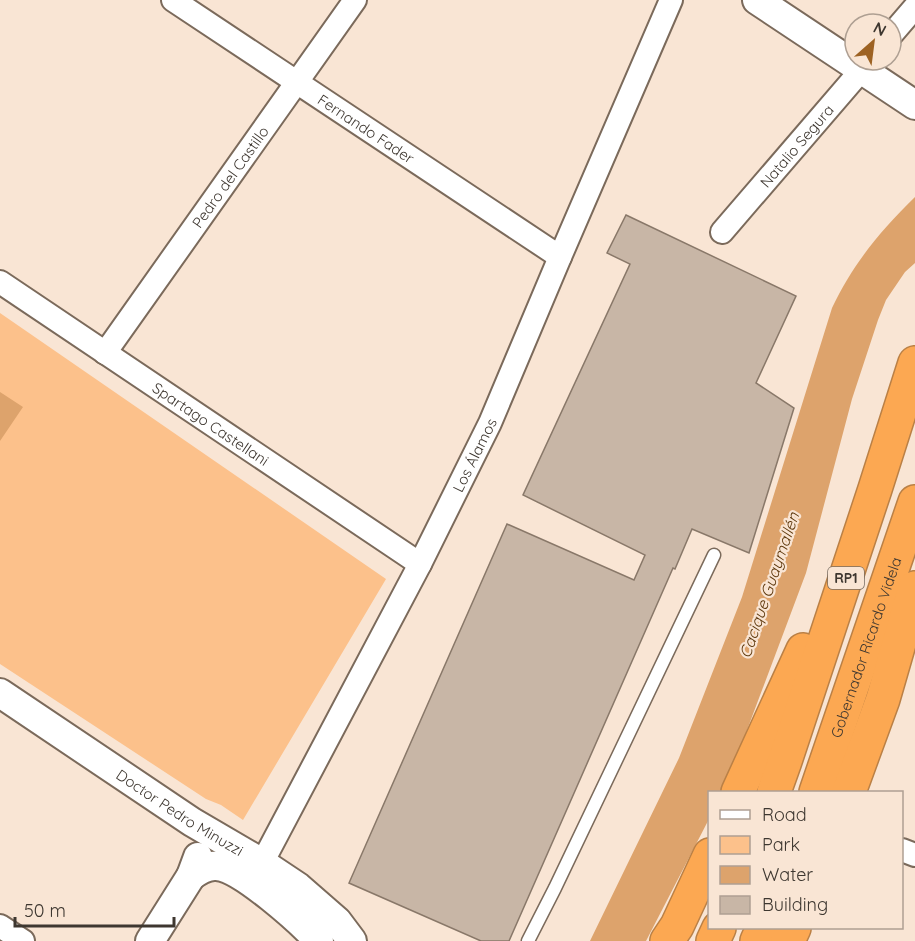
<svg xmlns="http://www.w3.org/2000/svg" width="915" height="941" viewBox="0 0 915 941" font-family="Quicksand,sans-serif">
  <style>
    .green { fill: #fcc18b }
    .water { fill: #dda36c }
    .building { fill: #c8b6a6; stroke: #897869; stroke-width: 1.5 }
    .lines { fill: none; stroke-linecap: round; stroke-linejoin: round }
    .service-casing { stroke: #7b6a5b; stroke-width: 15 }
    .minor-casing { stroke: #7b6a5b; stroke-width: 26 }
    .tertiary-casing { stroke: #7b6a5b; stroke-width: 32 }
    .motorway-casing { stroke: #ba8046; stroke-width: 36 }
    .service { stroke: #fff; stroke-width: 12 }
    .minor { stroke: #fff; stroke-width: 22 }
    .tertiary { stroke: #fff; stroke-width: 28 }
    .motorway { stroke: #fca852; stroke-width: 33 }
    .labels { text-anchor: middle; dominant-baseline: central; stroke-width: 4.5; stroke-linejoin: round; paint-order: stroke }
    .shield { fill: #f9e5d4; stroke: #766b61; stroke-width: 1.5 }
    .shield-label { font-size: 14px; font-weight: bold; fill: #3e3730 }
    .street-label { font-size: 15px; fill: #3e3730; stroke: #f9e5d4 }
    .water-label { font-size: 16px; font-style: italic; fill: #5d370b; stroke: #f9e5d4 }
  </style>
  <rect width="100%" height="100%" fill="#f9e5d4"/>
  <path class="green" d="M0,313L386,579L243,820L221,805L206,799L0,664Z"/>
  <path class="water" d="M915,197V263L905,272L886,300L878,320L852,399L806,573L735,762L721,792H710L709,819L646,941H590L679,758L742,597L832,308C853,264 880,231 915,197Z
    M0,392L23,407L0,441Z"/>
  <path class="building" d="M626,215L796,296L756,383L794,408L749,553L692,529L675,569L673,568L509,941H481L349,883L507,524L634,580L645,555L523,495L630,264L607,253Z"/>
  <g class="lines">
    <g class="service-casing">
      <path id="service" d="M528,941L555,888L714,555"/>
    </g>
    <g class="minor-casing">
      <g id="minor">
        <path id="s1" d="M173,0L560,257"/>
        <path d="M891,35L915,7"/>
        <path id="s2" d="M722,232L870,60"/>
        <path id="s3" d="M0,282L420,564"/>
        <path id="s4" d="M105,353L355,0"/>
        <path d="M902,850L915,855"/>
        <path id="s5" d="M262,863L420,564L490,423L560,257L671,0"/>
        <path d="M0,926L23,941"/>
      </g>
    </g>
    <g class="tertiary-casing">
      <g id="tertiary">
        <path d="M757,0L915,105"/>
        <path id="s6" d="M0,693L192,822L262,863L298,887L337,921L352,941"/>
        <path d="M191,876C199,870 207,865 217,866C242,868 301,922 319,941"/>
        <path d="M150,941L191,876L198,857"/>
      </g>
    </g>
    <g class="motorway-casing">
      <g id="motorway">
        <path d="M738,792L803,650"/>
        <path d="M774,792L785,761L875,489L915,363"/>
        <path id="s7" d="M816,792L915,502"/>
        <path d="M849,792L883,699L915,588"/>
        <path d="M667,941L677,926L710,855"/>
        <path d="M713,941L719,928"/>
        <path d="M757,941L763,928"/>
        <path d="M788,941L794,928"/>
      </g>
    </g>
    <use href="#service" class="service"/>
    <use href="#minor" class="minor"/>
    <use href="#tertiary" class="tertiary"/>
    <use href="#motorway" class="motorway"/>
  </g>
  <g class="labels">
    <rect class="shield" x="828" y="567" width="36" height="22" rx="4.5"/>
    <g class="shield-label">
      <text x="846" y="578">RP1</text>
    </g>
    <g class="street-label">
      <text stroke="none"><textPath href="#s1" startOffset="232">Fernando Fader</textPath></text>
      <text stroke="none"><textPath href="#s2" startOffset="114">Natalio Segura</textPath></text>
      <text stroke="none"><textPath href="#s4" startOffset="216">Pedro del Castillo</textPath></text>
      <text stroke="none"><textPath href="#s3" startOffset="254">Spartago Castellani</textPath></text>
      <text stroke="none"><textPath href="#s5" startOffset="460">Los Álamos</textPath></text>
      <text stroke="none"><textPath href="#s7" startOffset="153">Gobernador Ricardo Videla</textPath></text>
      <text stroke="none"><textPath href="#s6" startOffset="216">Doctor Pedro Minuzzi</textPath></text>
    </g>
    <g class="water-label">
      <text transform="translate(769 585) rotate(-71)">Cacique Guaymallén</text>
    </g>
  </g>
  <rect x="708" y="791" width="195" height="138" fill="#f9e5d4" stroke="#ae9f92" stroke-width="1.5"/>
  <rect x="720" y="810" width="30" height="9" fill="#ffffff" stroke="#ae9f92" stroke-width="1.5"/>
  <text x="762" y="821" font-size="18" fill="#3e3730">Road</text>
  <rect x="720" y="836" width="30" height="18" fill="#fcc18b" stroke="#ae9f92" stroke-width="1.5"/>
  <text x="762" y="851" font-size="18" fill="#3e3730">Park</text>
  <rect x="720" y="866" width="30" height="18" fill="#dda36c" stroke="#ae9f92" stroke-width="1.5"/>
  <text x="762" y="881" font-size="18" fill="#3e3730">Water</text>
  <rect x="720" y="896" width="30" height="18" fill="#c8b6a6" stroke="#ae9f92" stroke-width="1.5"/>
  <text x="762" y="911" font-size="18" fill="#3e3730">Building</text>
  <g transform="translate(873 42) rotate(28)"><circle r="28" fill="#f9e5d4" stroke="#ae9f92" stroke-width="1.5"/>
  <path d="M0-4.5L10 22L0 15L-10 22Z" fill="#9d6223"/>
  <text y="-9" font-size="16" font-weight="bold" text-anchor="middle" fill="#3e3730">N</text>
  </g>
  <path d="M15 917v9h159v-9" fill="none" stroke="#3e3730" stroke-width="3"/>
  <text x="24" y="917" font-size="18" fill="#3e3730" stroke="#f9e5d4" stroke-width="4.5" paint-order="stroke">50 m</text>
</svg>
